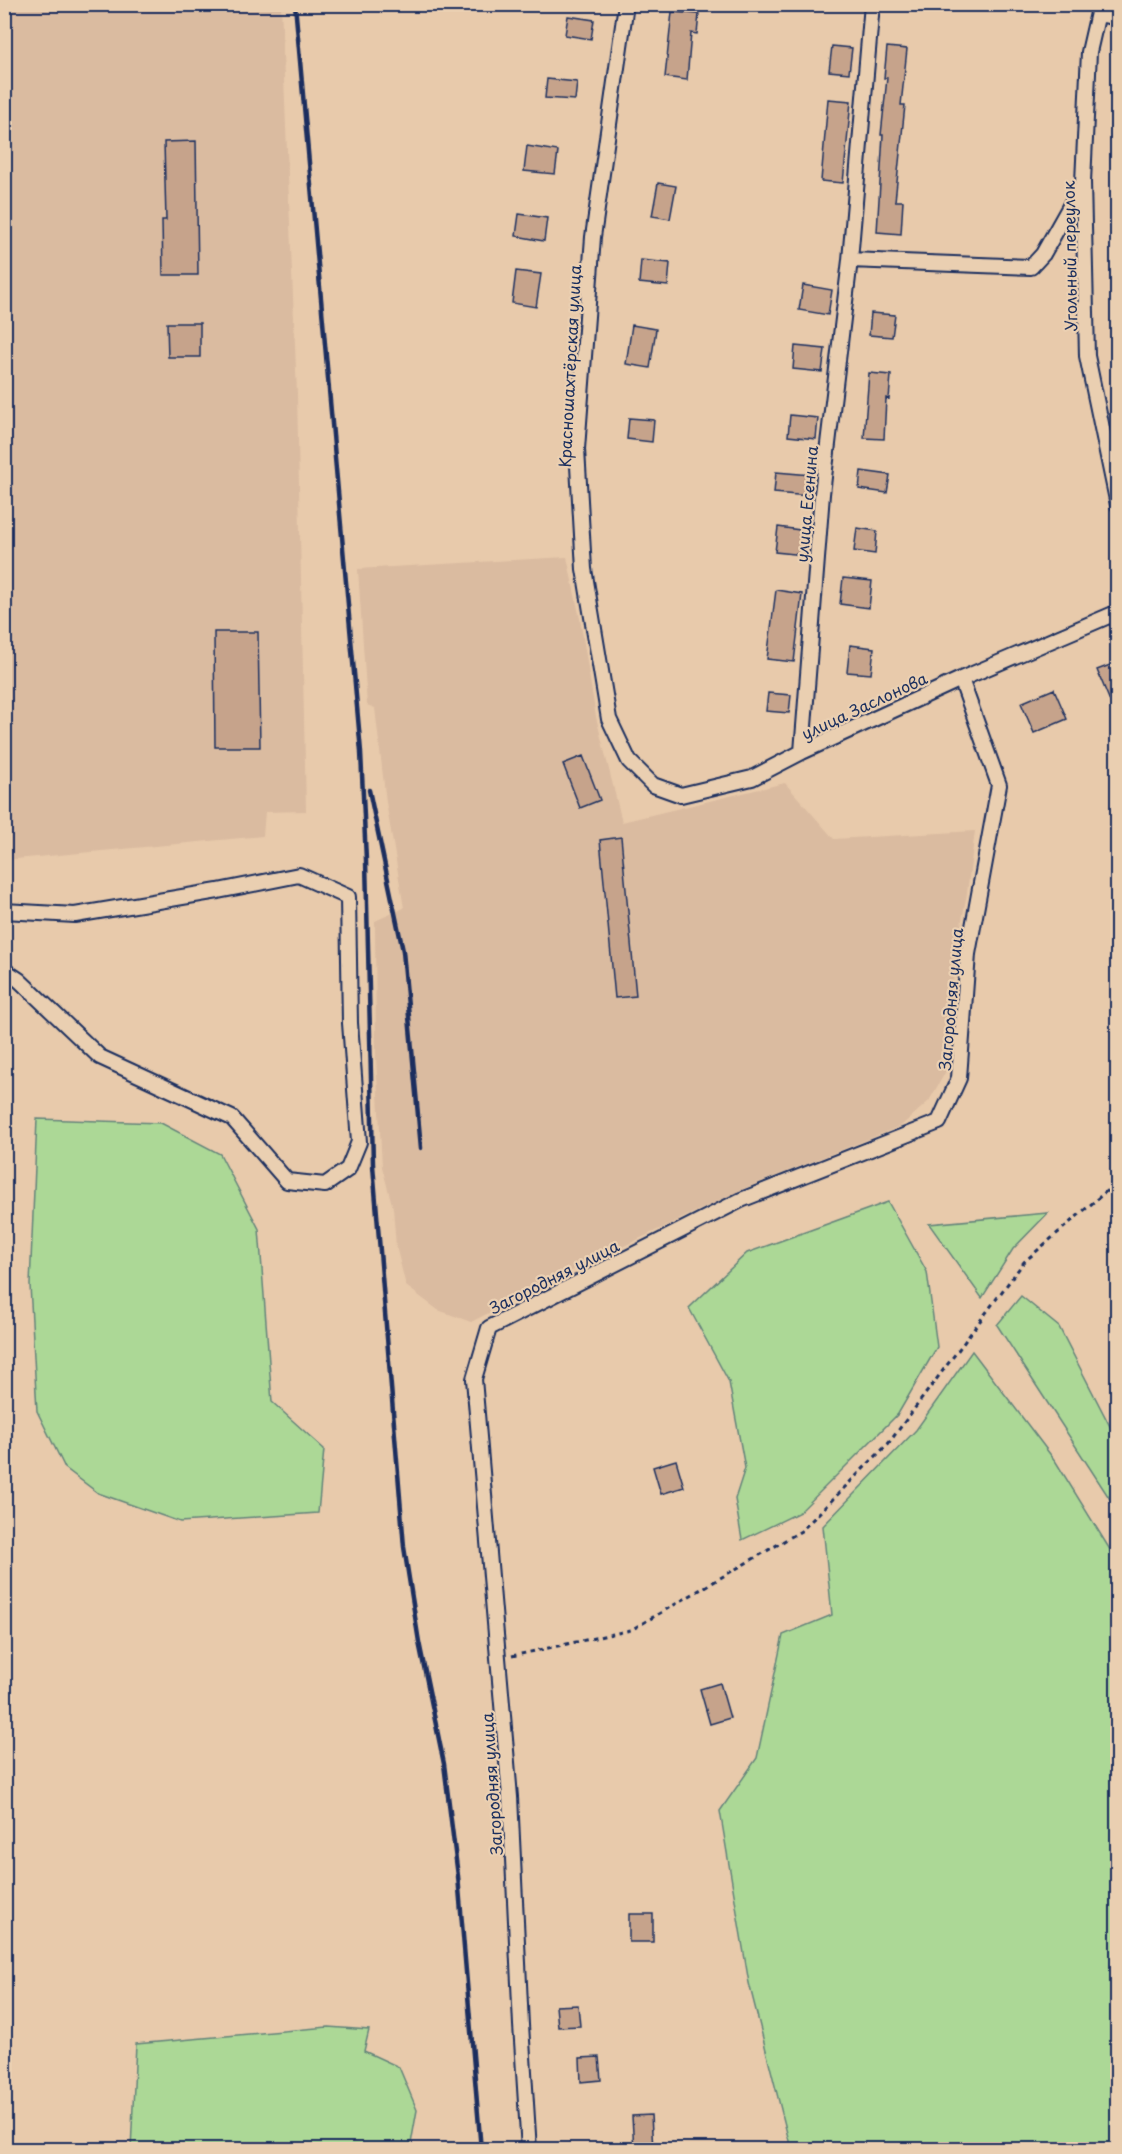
<svg xmlns="http://www.w3.org/2000/svg" width="1122" height="2154" viewBox="0 0 1122 2154" font-family="'Playpen Sans',sans-serif">
  <style>
    .built { fill: #dabba0 }
    .green { fill: #acd896; stroke: #64847a; stroke-width: 1.5 }
    .building { fill: #c6a38b; stroke: #1b2f5e; stroke-width: 1.5 }
    .lines { fill: none; stroke-linecap: round; stroke-linejoin: round }
    .lane-casing { stroke: #1b2f5e; stroke-width: 11 }
    .street-casing { stroke: #1b2f5e; stroke-width: 18 }
    .path { stroke: #1b2f5e; stroke-width: 3; stroke-dasharray: 4.5 4.5; stroke-linecap: butt }
    .lane { stroke: #eacfb1; stroke-width: 7 }
    .street { stroke: #eacfb1; stroke-width: 14 }
    .rail { stroke: #1b2f5e; stroke-width: 4.5 }
    .labels { text-anchor: middle; dominant-baseline: central; stroke-width: 4.5; stroke-linejoin: round; paint-order: stroke }
    .street-label { font-size: 16px; fill: #1b2f5e; stroke: #eacfb1 }
  </style>
  <rect width="100%" height="100%" fill="#e8caab"/>
  <filter id="ink" filterUnits="userSpaceOnUse"><feTurbulence type="fractalNoise" baseFrequency=".0167" numOctaves="2"/><feDisplacementMap in="SourceGraphic" scale="12" xChannelSelector="R" yChannelSelector="G"/><feConvolveMatrix kernelMatrix="1 2 1 2 8 2 1 2 1" color-interpolation-filters="sRGB"/></filter>
  <g filter="url(#ink)">
    <path class="built" d="M4,5H281L297,394L306,811L265,812L263,836L5,860Z
      M567,557L580,619L596,717L622,822L785,783L834,839L975,831L967,893L955,957L946,1071L929,1101L901,1126L743,1189L551,1281L471,1322L438,1310L406,1286L396,1246L393,1208L382,1167L376,1057L375,921L404,908L386,802L375,708L367,705L358,569Z"/>
    <path class="green" d="M37,1119L161,1123L220,1154L259,1229L272,1402L324,1449L318,1513L180,1522L98,1493L65,1468L37,1411L30,1285Z
      M888,1202L927,1272L937,1347L898,1414L800,1512L742,1540L735,1499L745,1468L729,1382L689,1308L747,1253Z
      M1048,1213L1013,1249L982,1298L929,1224Z
      M1021,1296L1059,1327L1117,1440V1510L997,1325Z
      M972,1351L1056,1462L1117,1561V2149H791L749,1983L720,1811L757,1758L783,1635L832,1615L823,1526L916,1430Z
      M328,2027L369,2030L364,2051L399,2067L417,2110L410,2149H131L136,2044Z"/>
    <path class="building" d="M672,12L699,14L697,34L691,33L687,80L665,77Z
      M568,16L594,20L591,39L565,35Z
      M832,46L852,48L849,73L829,71Z
      M887,47L907,49L901,105H905L895,201H903L901,234L877,232L883,135H881L887,78H884Z
      M547,79L577,82L575,100L545,98Z
      M828,99L851,101L843,183L821,181Z
      M196,141L198,275H163L162,220H166L164,142Z
      M527,146L558,151L555,174L524,171Z
      M658,183L676,186L670,219L652,216Z
      M519,214L547,218L544,241L516,236Z
      M641,260L670,263L668,286L639,283Z
      M516,271L541,274L536,307L512,303Z
      M803,285L832,290L828,315L799,310Z
      M871,313L895,315L892,337L869,335Z
      M167,323H200V357H168Z
      M632,325L656,329L650,368L626,364Z
      M795,346L825,349L822,372L793,369Z
      M869,373L891,375L889,399L886,398L884,439L864,438Z
      M790,415L818,418L816,439L788,436Z
      M629,418L654,420L652,442L627,439Z
      M861,471L890,475L887,493L859,489Z
      M776,472L811,475L809,496L774,493Z
      M778,527L807,531L804,555L775,552Z
      M857,528L877,531L875,554L854,551Z
      M843,578L872,581L869,608L840,604Z
      M776,590L802,594L794,662L767,659Z
      M214,632H258L260,747H215Z
      M850,645L874,648L871,674L847,672Z
      M1118,662V718H1117L1097,670Z
      M1054,689L1067,719L1034,733L1021,703Z
      M768,693L791,695L789,713L766,711Z
      M583,756L600,800L580,808L563,764Z
      M621,837L636,996L615,998L600,840Z
      M676,1460L684,1487L661,1494L653,1467Z
      M720,1683L730,1718L710,1724L700,1689Z
      M629,1914H653V1942H629Z
      M578,2005L580,2026L558,2027L556,2006Z
      M599,2057L601,2080L581,2082L580,2058Z
      M651,2115L653,2150H634L632,2116Z"/>
    <g class="lines">
      <g class="lane-casing">
        <path id="lane" d="M1109,616L1118,628"/>
      </g>
      <g class="street-casing">
        <path id="street" d="M626,4L593,237L577,449L584,569L609,719L629,761L653,785L681,795L752,778L802,752L961,679L1118,612
          M1100,4L1089,52L1083,182L1087,356L1118,505
          M1098,14L1118,18
          M850,260L1031,267L1043,254L1083,183
          M802,752L822,494L850,260L872,4
          M4,911L75,915L218,891L299,875L348,897L350,1023L359,1142L348,1169L325,1185L287,1181L232,1118L100,1057L19,980L4,970
          M529,2150L521,2025L510,1797L474,1379L489,1328L741,1200L939,1122L959,1078L968,954L999,785L961,679"/>
      </g>
      <path class="path" d="M512,1656L631,1630L801,1531L888,1444L1024,1262L1118,1181"/>
      <use href="#lane" class="lane"/>
      <use href="#street" class="street"/>
      <path class="rail" d="M295,4L361,752L366,860L373,1165L404,1547L419,1642L444,1764L458,1876L481,2150
        M369,790L403,951L421,1148"/>
    </g>
  </g>
  <g class="labels">
    <g class="street-label">
      <text transform="translate(1069 256) rotate(-91)">Угольный переулок</text>
      <text transform="translate(569 366) rotate(-87)">Красношахтёрская улица</text>
      <text transform="translate(806 504) rotate(-85)">улица Есенина</text>
      <text transform="translate(864 705) rotate(-25)">улица Заслонова</text>
      <text transform="translate(950 999) rotate(-85)">Загородняя улица</text>
      <text transform="translate(554 1276) rotate(-27)">Загородняя улица</text>
      <text transform="translate(491 1784) rotate(-94)">Загородняя улица</text>
    </g>
  </g>
  <rect width="1122" height="2154" fill="none" stroke="#eacfb1" stroke-width="24"/>
  <rect x="12" y="12" width="1098" height="2130" fill="none" stroke="#1b2f5e" stroke-width="2" filter="url(#ink)"/>
</svg>
